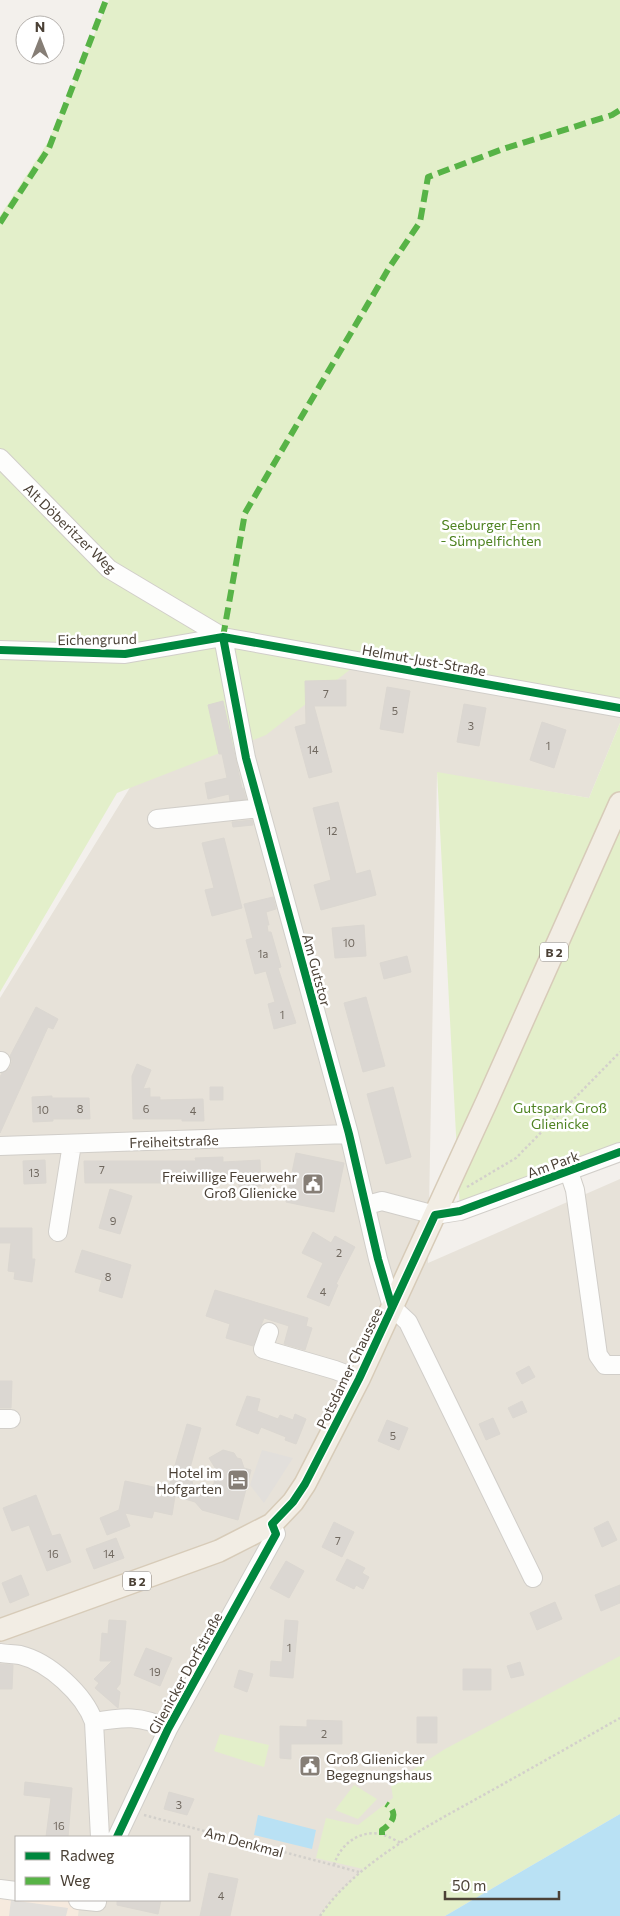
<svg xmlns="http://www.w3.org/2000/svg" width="620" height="1916" viewBox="0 0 620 1916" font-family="Commissioner,sans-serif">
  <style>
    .residential { fill: #e7e2d9; fill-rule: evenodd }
    .commercial { fill: #f6eade }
    .green { fill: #e3efca }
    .parking { fill: #e2dfdb }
    .water { fill: #b9e1f4 }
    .building { fill: #dbd7d2; stroke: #dbd7d1 }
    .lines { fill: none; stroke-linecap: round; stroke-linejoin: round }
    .minor-casing { stroke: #d1cec9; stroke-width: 20 }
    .major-casing { stroke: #d7cbb8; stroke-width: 24 }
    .path { stroke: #d3d0cb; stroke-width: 2.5; stroke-dasharray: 2.5 2.5; stroke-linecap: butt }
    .minor { stroke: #fdfdfc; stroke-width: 18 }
    .major { stroke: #f2ede4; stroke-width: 21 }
    .quiet { stroke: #57b346; stroke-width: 6; stroke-dasharray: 12 6; stroke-linecap: butt }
    .cycleway-casing { stroke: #fff; stroke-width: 11 }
    .cycleway { stroke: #00873e; stroke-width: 8 }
    .labels { text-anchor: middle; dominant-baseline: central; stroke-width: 5; stroke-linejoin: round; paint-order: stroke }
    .number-label { font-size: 11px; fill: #70685f }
    .shield { fill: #fff; stroke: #817a72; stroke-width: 1 }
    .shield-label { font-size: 12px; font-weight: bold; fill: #4b4136 }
    .park-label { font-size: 14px; fill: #4f8322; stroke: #fff }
    .street-label { font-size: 14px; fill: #4b4136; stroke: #fff }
    .poi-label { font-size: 14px; fill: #4b4136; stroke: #fff; text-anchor: end }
  </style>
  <rect width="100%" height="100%" fill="#f3f0ec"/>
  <path class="residential" d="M223,637L620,708V723L589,798L437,773L428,1263L620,1179V1718L331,1901L320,1916H0V998ZM16,1837H189V1900H16Z"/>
  <path class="commercial" d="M0,1882L16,1884V1900H80L78,1916H0Z"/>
  <path class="green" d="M109,0H620V707L365,658L266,735L117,793L0,992V216L48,142Z
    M620,723V1155L460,1211L437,772L589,798Z
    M620,1656V1814L445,1916H320L330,1901L363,1869L316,1858L326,1818L358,1825L393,1798L391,1784L445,1749Z
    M220,1734L269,1745L264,1767L214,1751Z
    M354,1785L377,1799L358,1819L335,1810Z"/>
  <path class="parking" d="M262,1450L293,1458L264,1503L250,1485Z
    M11,1900L68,1908L66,1916H9Z"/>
  <path class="water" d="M620,1814V1916H445Z
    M258,1815L316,1830L312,1849L254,1835Z"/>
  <path class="building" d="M346,680V706H314L332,772L309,778L295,727L306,724L305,681Z
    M387,687L410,691L403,733L380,729Z
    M223,701L242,788H243L246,799L230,801L229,794L208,799L205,783L227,778L222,754H219L208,705Z
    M464,704L486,708L479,746L457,742Z
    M542,722L566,730L554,768L530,760Z
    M338,802L356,874L370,870L376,895L321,910L314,885L331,880L313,808Z
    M252,820L253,825L233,827L232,822Z
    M224,838L242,908L212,916L205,890L214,888L202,843Z
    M273,897L276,909L266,912L269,925H267L268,932H271L281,967L278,968L296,1023L274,1029L268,1004L275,1002L266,971L255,974L246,940L253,938L244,904Z
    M364,925L366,956L335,958L332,928Z
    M407,956L411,972L384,979L380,963Z
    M366,997L385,1066L363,1072L344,1003Z
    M36,1007L58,1019L53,1029L48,1027L0,1133V1077L2,1073L10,1068L12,1061L10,1056Z
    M137,1064L151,1070L143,1089L150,1088V1097H160V1100L203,1099L204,1121H182V1119H133L132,1076Z
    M210,1087H223V1100H210Z
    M393,1087L411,1157L386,1164L367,1094Z
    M52,1096V1098H89L90,1119H53V1121L33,1122L32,1097Z
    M296,1153L344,1163L334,1212L286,1202Z
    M223,1157V1162L260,1160L261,1186L239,1187V1179L177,1183H85L84,1161H196L195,1158Z
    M45,1160L46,1183L24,1184L23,1161Z
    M110,1189L132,1196L120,1234L99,1228Z
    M0,1228H32V1259H35L32,1282L14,1279L15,1272L8,1271L11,1243H0Z
    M313,1232L331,1243L335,1236L355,1247L336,1284L338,1285L329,1306L307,1297L323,1263L302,1253Z
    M82,1250L131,1265L122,1298L99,1291L102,1280L75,1272Z
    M215,1290L308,1318L306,1326L312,1328L305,1350L284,1344L289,1326L264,1318L253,1346L226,1338L230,1324L206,1316Z
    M529,1366L535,1377L522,1384L516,1373Z
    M0,1381H12L11,1408H0Z
    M247,1396L260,1399L257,1411L278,1419L280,1415L293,1420L295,1414L306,1419L296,1444L285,1440L286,1437L261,1427L258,1434L236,1425Z
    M522,1401L527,1412L513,1418L508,1408Z
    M493,1418L500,1434L486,1440L479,1424Z
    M387,1420L408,1428L399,1450L378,1441Z
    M187,1424L201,1428L190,1468L193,1486L212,1491L217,1471L209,1458L223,1450L234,1453L237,1458L241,1459L244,1468L251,1470L238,1520L202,1510L195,1502L175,1496L172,1515L154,1511L152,1518L125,1513L130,1526L107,1535L100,1518L119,1510L125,1481L168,1490Z
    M36,1495L52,1536L60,1534L71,1562L47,1571L29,1525L12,1531L3,1508Z
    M608,1521L617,1540L602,1547L594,1528Z
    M334,1522L354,1532L342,1557L322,1547Z
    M116,1538L124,1558L94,1569L86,1549Z
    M347,1559L365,1568L362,1573L369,1577L363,1589L356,1585L354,1589L336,1580Z
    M286,1561L304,1571L289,1598L270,1588Z
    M21,1575L29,1595L10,1603L2,1583Z
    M620,1585V1603L601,1611L595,1595Z
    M555,1602L562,1619L537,1630L530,1613Z
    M109,1620L126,1621L120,1684L116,1689L120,1692L118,1708L95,1688L99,1683L94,1679L112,1661H100L102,1633L108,1634Z
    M285,1620L298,1621L293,1678L270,1676L271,1661L282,1662Z
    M146,1648L172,1658L160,1686L134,1675Z
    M520,1662L524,1675L511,1678L507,1666Z
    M0,1664L13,1665L12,1689H0Z
    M463,1669H491V1690H463Z
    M239,1670L253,1674L247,1692L234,1687Z
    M417,1717H437V1743H417Z
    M307,1720L342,1721V1744H291V1759L280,1758V1726L307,1727Z
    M25,1782L72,1788L68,1837H46L51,1798L24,1795Z
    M169,1792L194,1799L187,1815L164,1809Z
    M209,1873L238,1879L230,1916H200Z
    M117,1900H161L158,1914L117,1905Z"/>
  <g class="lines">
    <g class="minor-casing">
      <path id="minor" d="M0,458L109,569L223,637
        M223,637L246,758L349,1134L378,1259L392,1307L408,1322L533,1578
        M0,650L125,654L223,637L620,708
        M157,819L260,808
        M0,1063L1,1061
        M0,1146L349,1134
        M569,1172L575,1190L598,1355L605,1365H620
        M493,1199L620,1152
        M367,1205L382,1201L435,1215L460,1211L490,1200
        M58,1232L72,1144
        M269,1332L263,1349L335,1370L359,1379
        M0,1419H11
        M0,1653C6,1654 13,1654 20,1655C49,1662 84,1694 94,1722L100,1837
        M94,1722C123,1717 141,1715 168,1729
        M117,1837L168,1729L276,1534L272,1524
        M0,1889L16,1891
        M78,1900L97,1902"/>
    </g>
    <g class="major-casing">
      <path id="major" d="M0,1630L219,1551L272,1524L293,1502L305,1484L359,1379L487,1101L620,803"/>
    </g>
    <path class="path" d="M467,1187L516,1158L620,1052
      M144,1815L359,1872
      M334,1865C340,1844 361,1828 384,1835C390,1837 396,1841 402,1843
      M320,1916C357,1861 430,1825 487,1793C532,1768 576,1743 620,1718"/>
    <use href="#minor" class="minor"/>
    <use href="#major" class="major"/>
    <path class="quiet" d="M0,223L49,148L106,0
      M223,637L245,513L389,268L420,222L428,177L503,149L612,115L620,110
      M382,1835V1830C393,1823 399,1812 386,1804"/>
    <g class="cycleway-casing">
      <path id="cycleway" d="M223,637L246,758L349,1134L378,1259L392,1307
        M0,650L125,654L223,637L620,708
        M117,1837L168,1729L276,1534L272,1524L293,1502L305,1484L359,1379L435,1215L460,1211L620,1152"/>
    </g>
    <use href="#cycleway" class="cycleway"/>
  </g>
  <defs>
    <g id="civic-square" transform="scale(1.125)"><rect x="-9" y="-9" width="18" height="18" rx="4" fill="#867e76" stroke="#fff"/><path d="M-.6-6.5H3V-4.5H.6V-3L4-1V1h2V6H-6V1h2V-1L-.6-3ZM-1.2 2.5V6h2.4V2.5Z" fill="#fff"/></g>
    <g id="hotel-square" transform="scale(1.125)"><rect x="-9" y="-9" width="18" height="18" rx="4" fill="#867e76" stroke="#fff"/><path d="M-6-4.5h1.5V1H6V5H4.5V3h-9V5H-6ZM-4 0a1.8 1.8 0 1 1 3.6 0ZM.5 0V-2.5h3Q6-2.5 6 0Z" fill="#fff"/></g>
  </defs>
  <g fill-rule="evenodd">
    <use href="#civic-square" x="313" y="1184"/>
    <use href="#hotel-square" x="238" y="1480"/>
    <use href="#civic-square" x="310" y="1766"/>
  </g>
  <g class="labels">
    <g class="number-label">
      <text x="326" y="693">7</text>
      <text x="395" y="710">5</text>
      <text x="471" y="725">3</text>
      <text x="548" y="745">1</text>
      <text x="313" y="749">14</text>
      <text x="332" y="830">12</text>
      <text x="349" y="942">10</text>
      <text x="263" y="953">1a</text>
      <text x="282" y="1014">1</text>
      <text x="80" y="1108">8</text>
      <text x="146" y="1108">6</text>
      <text x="43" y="1109">10</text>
      <text x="193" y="1110">4</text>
      <text x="102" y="1169">7</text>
      <text x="34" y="1172">13</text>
      <text x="113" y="1220">9</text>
      <text x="339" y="1252">2</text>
      <text x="108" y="1276">8</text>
      <text x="323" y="1291">4</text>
      <text x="393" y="1435">5</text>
      <text x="338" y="1540">7</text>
      <text x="53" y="1553">16</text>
      <text x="109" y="1553">14</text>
      <text x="289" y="1647">1</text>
      <text x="155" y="1671">19</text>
      <text x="324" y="1733">2</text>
      <text x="179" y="1804">3</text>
      <text x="59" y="1825">16</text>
      <text x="221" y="1895">4</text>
    </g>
    <g class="shield">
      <rect x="540" y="942.5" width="28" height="19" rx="4"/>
      <rect x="123" y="1571.5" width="28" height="19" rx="4"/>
    </g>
    <g class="shield-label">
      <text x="554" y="952">B 2</text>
      <text x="137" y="1581">B 2</text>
    </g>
    <g class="park-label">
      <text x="491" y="524">Seeburger Fenn<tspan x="491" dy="16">- Sümpelfichten</tspan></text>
      <text x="560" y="1107">Gutspark Groß<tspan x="560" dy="16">Glienicke</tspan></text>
    </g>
    <g class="street-label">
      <text transform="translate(70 528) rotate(44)">Alt Döberitzer Weg</text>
      <text transform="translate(97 639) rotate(-1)">Eichengrund</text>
      <text transform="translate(424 660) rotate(10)">Helmut-Just-Straße</text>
      <text transform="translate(317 970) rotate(75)">Am Gutstor</text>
      <text transform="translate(174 1141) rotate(-2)">Freiheitstraße</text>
      <text transform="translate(553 1164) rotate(-20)">Am Park</text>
      <text transform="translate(349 1368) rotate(-64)">Potsdamer Chaussee</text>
      <text transform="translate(185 1673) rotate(-61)">Glienicker Dorfstraße</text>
      <text transform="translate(244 1842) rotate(15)">Am Denkmal</text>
    </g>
    <g class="poi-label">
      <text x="297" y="1176">Freiwillige Feuerwehr<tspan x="297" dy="16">Groß Glienicke</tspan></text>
      <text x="222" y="1472">Hotel im<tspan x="222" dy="16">Hofgarten</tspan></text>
      <text x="326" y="1758" text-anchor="start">Groß Glienicker<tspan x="326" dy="16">Begegnungshaus</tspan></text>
    </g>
  </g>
  <rect x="15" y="1836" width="175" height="65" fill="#ffffff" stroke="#b7b3af"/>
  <rect x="25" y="1852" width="25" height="8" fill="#00873e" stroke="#b7b3af"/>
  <text x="60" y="1861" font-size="15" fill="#4b4136">Radweg</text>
  <rect x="25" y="1877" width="25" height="8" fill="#57b346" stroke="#b7b3af"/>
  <text x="60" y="1886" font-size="15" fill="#4b4136">Weg</text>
  <g transform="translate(40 40)"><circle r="24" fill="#ffffff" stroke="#b7b3af"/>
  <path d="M0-4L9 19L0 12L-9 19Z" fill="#867e76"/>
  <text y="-8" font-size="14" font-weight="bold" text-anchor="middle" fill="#4b4136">N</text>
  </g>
  <path d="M445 1891v8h114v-8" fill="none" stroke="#4b4136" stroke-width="2.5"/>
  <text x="452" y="1891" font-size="15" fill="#4b4136" stroke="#ffffff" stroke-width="4" paint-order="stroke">50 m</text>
</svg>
